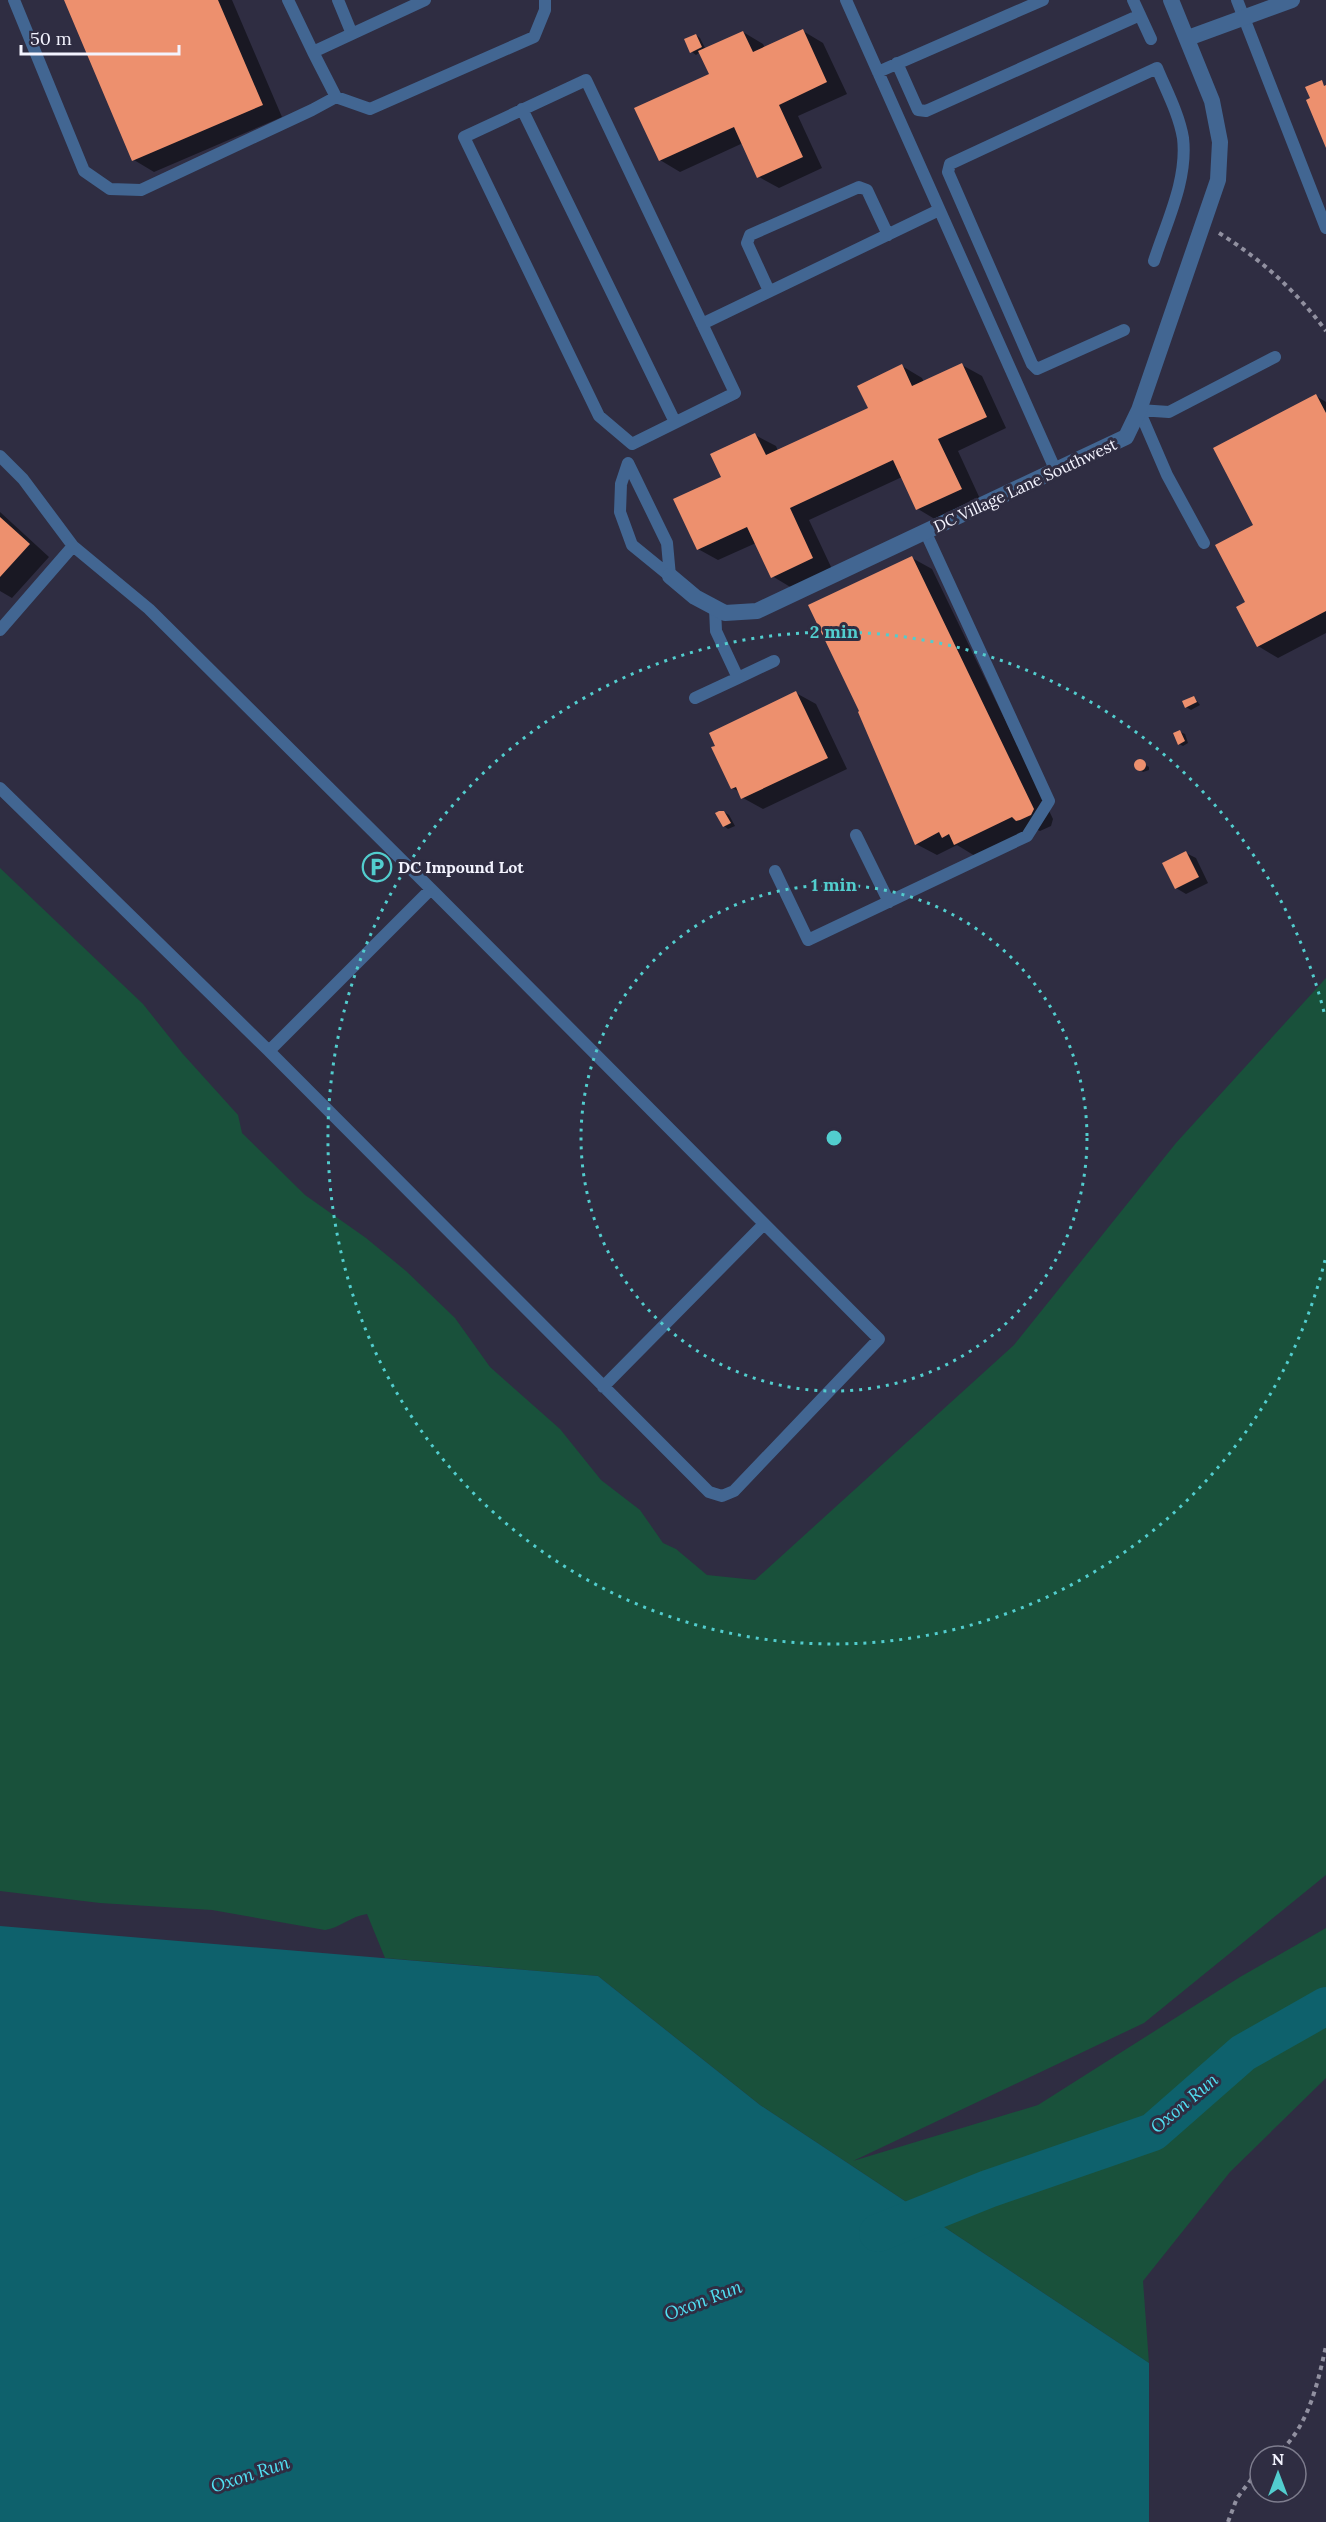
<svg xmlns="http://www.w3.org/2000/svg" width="1326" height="2522" viewBox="0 0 1326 2522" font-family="Lora,serif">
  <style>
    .green { fill: #19513b }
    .water { fill: #0e616c }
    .shadow { fill: #0007 }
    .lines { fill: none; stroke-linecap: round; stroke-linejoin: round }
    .river { stroke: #0e616c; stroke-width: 38 }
    .building { fill: #ed906e }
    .path { stroke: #9190a0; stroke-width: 4; stroke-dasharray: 4.5 4.5; stroke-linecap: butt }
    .service { stroke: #426692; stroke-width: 12 }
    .minor { stroke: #426692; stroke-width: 16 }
    .ring { fill: none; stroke: #52cdce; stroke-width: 3; stroke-dasharray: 3 6 }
    .labels { text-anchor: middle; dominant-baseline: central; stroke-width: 6; stroke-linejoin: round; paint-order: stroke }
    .street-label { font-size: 16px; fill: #f3f3fe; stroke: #2f2d42 }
    .poi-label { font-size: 16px; font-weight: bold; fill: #f3f3fe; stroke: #2f2d42; text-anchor: start }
    .water-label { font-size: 18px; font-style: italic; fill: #51e0f3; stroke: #2f2d42 }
    .centre { fill: #52cdce; stroke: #2f2d42; stroke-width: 3 }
    .ring-label { font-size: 18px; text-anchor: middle; font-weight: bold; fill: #52cdce; stroke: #2f2d42; stroke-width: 6; stroke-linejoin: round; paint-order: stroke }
  </style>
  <rect width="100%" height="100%" fill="#2f2d42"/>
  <path class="green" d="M0,868L143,1004L182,1053L238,1115L242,1133L305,1195L366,1238L406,1271L455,1318L490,1367L560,1429L601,1480L640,1510L663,1543L676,1549L707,1575L755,1580L1014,1345L1176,1143L1326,978V1875L1144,2023L853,2161L1038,2105L1240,1977L1326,1928V2078L1230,2172L1143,2281L1149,2363L760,2105L598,1976L385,1958L367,1914C351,1916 340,1928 325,1930L212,1910L100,1903L0,1891Z"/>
  <path class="water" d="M0,1926L598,1976L760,2105L1149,2363V2522H0Z"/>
  <path class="shadow" d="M65,0H232L282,117L154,172L134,160Z
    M803,31L823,43L847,94L798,116L822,168L779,188L759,177L743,143L680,172L660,160L711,75L700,52L696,55L692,52L696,35L700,38L706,50L743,32L763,44L765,48Z
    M962,365L982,376L1006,428L958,451L981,501L938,521L918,509L902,477L809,520L832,569L792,588L772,576L756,543L718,560L698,549L723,477L755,435L776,446L778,451L870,409L902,366L922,378L924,382Z
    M1316,396L1326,402V633L1278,658L1258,646L1255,526Z
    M0,512L49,557L12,598L0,591Z
    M912,558L932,569L1053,819L1051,826L1040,831L1033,828L975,856L957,845L937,855L916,844Z
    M796,693L816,704L847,769L763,809L743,798L740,792L732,788Z
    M1194,697L1200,705L1191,710L1186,707Z
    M1180,732L1185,734L1188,743L1183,746L1179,744Z
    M1139,761L1149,767V770L1143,772L1138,769L1136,766Z
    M724,812L729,815L735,826L728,829L724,826Z
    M1186,853L1196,858L1208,883L1186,894L1176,888Z"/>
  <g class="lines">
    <path class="river" d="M878,2233L988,2189L1153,2132L1243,2053L1326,2006"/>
  </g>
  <path class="building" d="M64,0H218L263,105L132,161Z
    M803,29L827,82L779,105L803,157L757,178L734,127L659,161L634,108L709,74L698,51L743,31L753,52Z
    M696,34L702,47L690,53L684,39Z
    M1322,80L1324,86L1326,85V148L1306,100L1310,98L1305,87Z
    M962,363L987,417L938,439L962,489L916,510L893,460L790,508L813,558L771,578L747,527L697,550L673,499L721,477L710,454L755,433L766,455L868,408L857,386L902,364L912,386Z
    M1316,394L1326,413V611L1257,647L1236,607L1245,602L1215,545L1253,525L1213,448Z
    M0,517L30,544L0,577Z
    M912,556L1034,809L1031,815L1020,820L1016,821L1012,817L954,845L949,834L942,838L939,832L915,845L858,712L859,711L808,605Z
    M796,691L828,758L741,799L736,787L731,789L711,747L715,746L709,733Z
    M1194,696L1197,702L1185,708L1182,701Z
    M1180,730L1185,741L1178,745L1173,733Z
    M1134 765a6 6 0 1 1 12 0a6 6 0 1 1-12 0Z
    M719,811H724L731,823L723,827L715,813Z
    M1186,851L1199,877L1175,889L1162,863Z"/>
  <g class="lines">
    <path class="path" d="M1219,233C1261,259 1297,292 1326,331
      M1275,2456C1308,2429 1317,2386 1326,2346
      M1228,2522L1237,2498L1260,2468"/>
    <path class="service" d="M14,0L84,171L110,189L141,190L312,110L336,97L370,109L534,37L545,10V0
      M288,0L313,52L425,0
      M338,0L352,34
      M846,0L1055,469
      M1133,0L1151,39
      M1237,0L1326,228
      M313,52L336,97
      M897,63L918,110L926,111L1140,15
      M878,72L1043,0
      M586,80L735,393L632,444L599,416L464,137Z
      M522,109L675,422
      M769,291L747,243L750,235L859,187L867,190L888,235
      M702,324L939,210
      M1124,330L1037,369L1032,364L948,172L950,164L1157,68C1166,90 1179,114 1183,138C1188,180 1166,223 1154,261
      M0,456L23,479L73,546L0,630
      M628,463L667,543L670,576L632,545L620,512L621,484Z
      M1204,543L1167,475L1139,410L1169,412L1275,357
      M738,678L774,661
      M695,698L738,678L716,631L715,608
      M0,788L269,1051L431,889L149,609L73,546
      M856,835L889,902
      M775,871L808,940L1027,836L1049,801L925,531
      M269,1051L709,1492L722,1496L734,1491L879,1339L431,889
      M603,1387L764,1224"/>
    <path class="minor" d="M1188,38L1292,0
      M670,576L695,597L725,613L757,611L1126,437L1139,410L1218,180L1220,142L1212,101L1171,0"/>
  </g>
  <g class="ring">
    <circle cx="834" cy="1138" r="253"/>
    <path d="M1325 1260A506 506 0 1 1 1325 1016"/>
  </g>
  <defs>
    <g id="parking-ring" transform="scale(1.5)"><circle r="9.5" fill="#2f2d42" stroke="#52cdce" stroke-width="1.5"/><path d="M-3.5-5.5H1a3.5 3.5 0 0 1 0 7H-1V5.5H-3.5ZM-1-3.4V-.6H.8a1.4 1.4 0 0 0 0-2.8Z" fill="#52cdce"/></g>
  </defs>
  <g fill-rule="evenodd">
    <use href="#parking-ring" x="377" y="867"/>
  </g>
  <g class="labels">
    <g class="street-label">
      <text transform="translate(1025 485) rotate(-25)">DC Village Lane Southwest</text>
    </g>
    <g class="poi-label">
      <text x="398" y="867">DC Impound Lot</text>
    </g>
    <g class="water-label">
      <text transform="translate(1184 2103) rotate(-40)">Oxon Run</text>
      <text transform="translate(703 2300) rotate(-21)">Oxon Run</text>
      <text transform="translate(250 2474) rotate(-18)">Oxon Run</text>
    </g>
  </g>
  <circle cx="834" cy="1138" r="9" class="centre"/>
  <g class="ring-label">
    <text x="834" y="638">2 min</text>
    <text x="834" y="891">1 min</text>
  </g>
  <g transform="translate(1278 2474)"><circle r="28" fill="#2f2d42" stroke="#7d7c8d" stroke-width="1.5"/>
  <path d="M0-4.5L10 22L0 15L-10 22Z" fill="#52cdce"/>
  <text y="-9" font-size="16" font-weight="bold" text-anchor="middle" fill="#f3f3fe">N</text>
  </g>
  <path d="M21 45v9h158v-9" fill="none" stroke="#f3f3fe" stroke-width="3"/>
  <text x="30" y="45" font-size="18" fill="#f3f3fe" stroke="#2f2d42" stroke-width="4.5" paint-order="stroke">50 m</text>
</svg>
